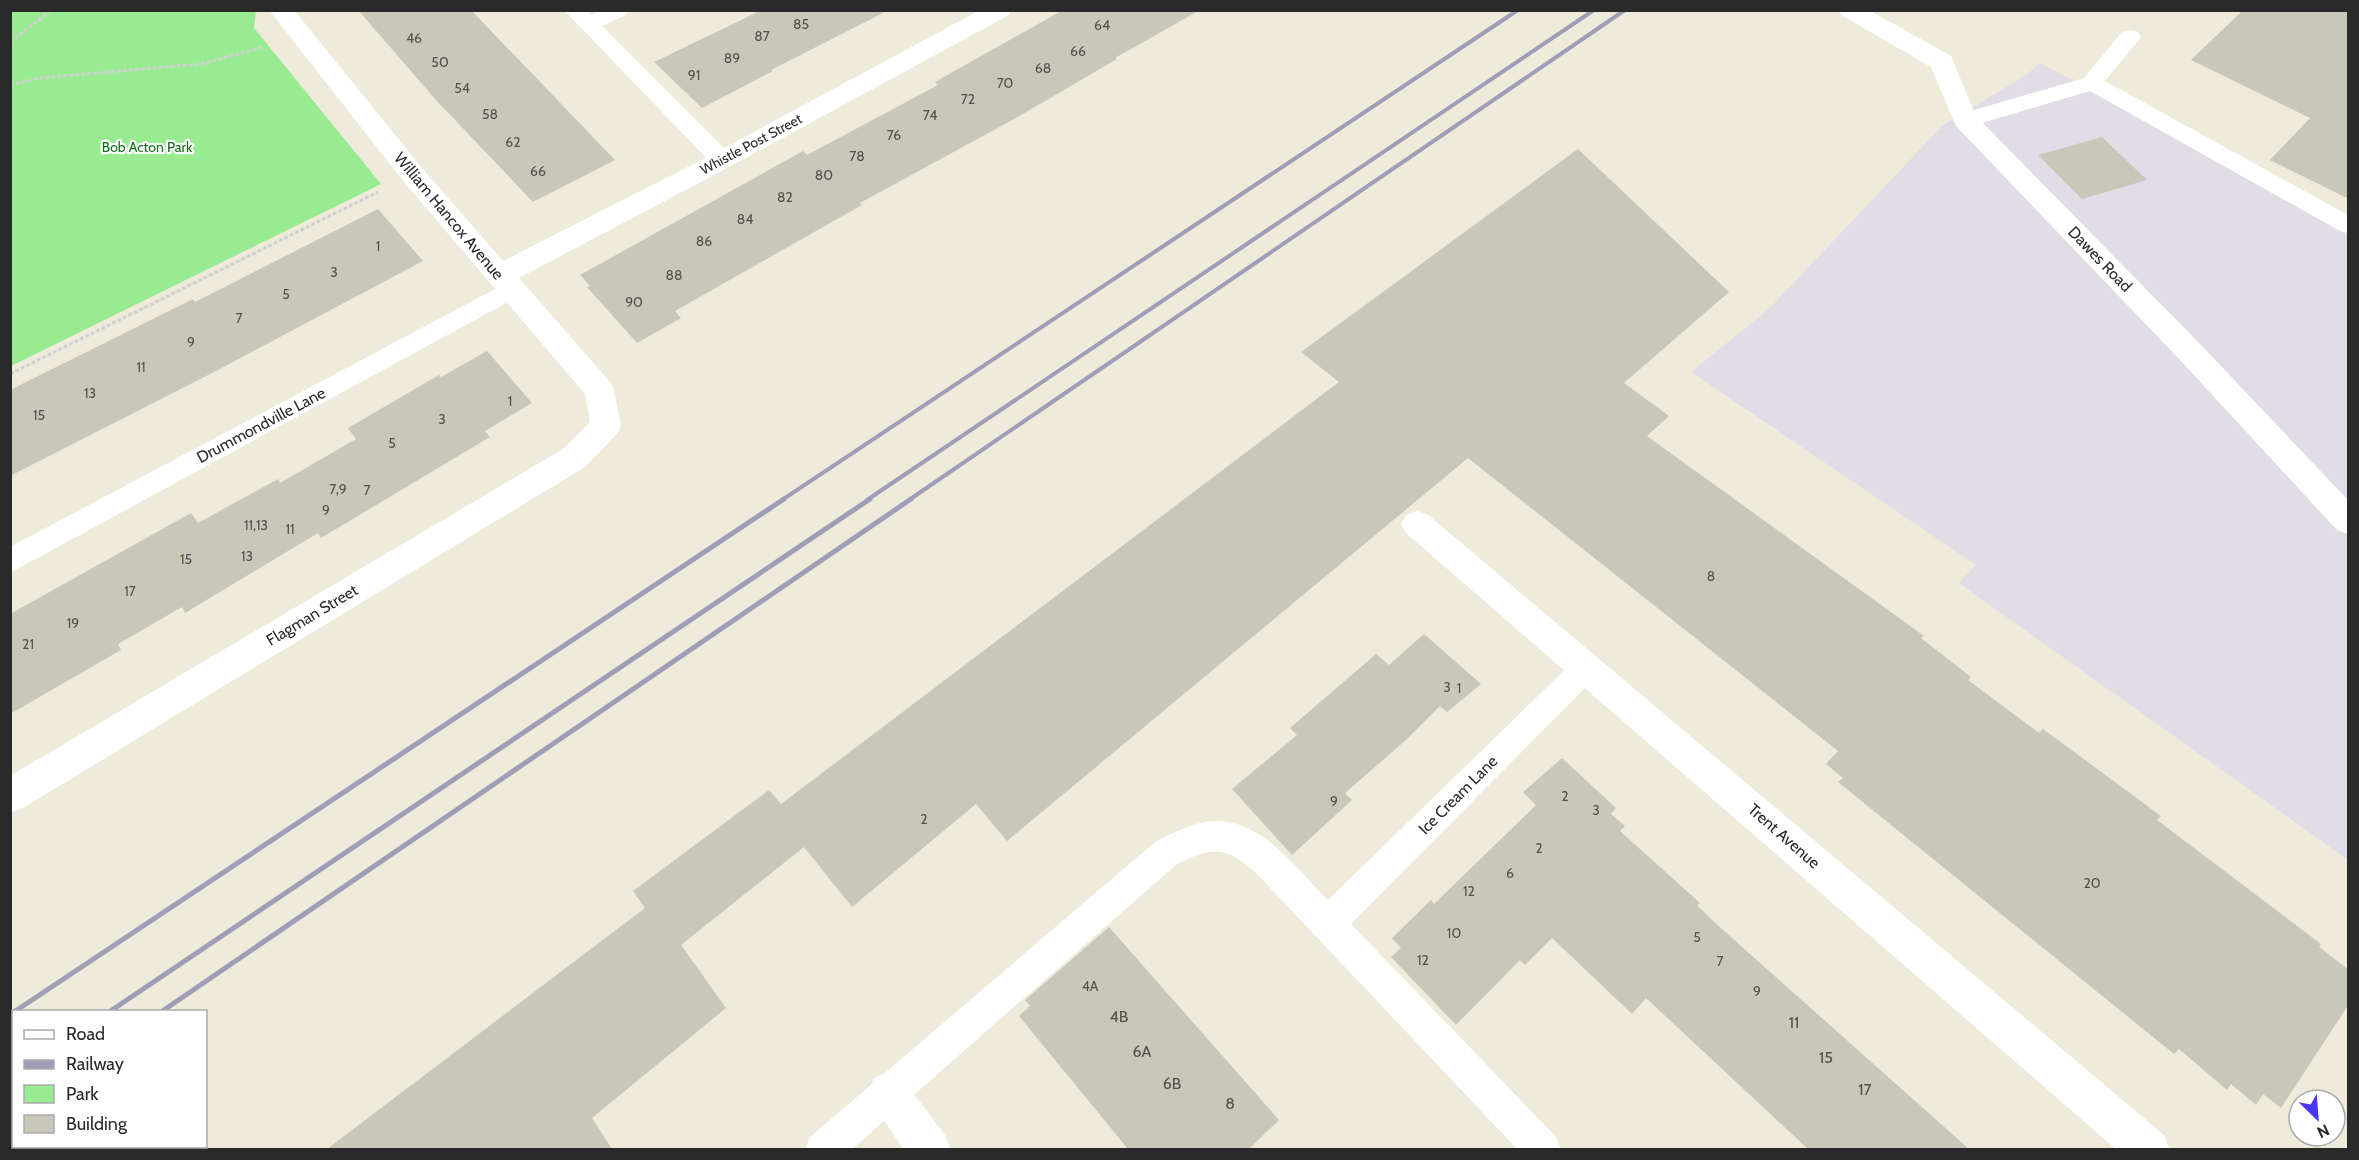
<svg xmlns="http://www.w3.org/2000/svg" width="2359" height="1160" viewBox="0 0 2359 1160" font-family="Cabin,sans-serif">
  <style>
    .industrial { fill: #e1dce6 }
    .green { fill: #98eb91 }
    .building { fill: #c9c7ba }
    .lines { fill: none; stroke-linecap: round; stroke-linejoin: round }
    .path { stroke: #d0d0d0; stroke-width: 3; stroke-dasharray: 4 2; stroke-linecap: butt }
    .lane { fill: #fff; fill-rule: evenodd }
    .street { fill: #fff; fill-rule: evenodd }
    .rail-far1 { stroke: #a09db7; stroke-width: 4 }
    .rail { stroke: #a09db7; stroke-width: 5 }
    .labels { text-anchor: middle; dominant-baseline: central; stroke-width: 4.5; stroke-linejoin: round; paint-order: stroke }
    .number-label { font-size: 14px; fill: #52514e }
    .far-street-label { font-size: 14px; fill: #2a2a2a; stroke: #fff }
    .far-park-label { font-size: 14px; fill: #127017; stroke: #fff }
    .street-label { font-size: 16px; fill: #2a2a2a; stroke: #fff }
    .near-number-label { font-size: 16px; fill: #52514e }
  </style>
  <rect width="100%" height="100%" fill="#eeebdb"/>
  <path class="industrial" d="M2040,63L2348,224V860L1959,583L1976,565L1691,372L1770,308L1942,126L2026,75Z"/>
  <path class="green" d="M11,10L256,11L254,28L381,184L11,366Z"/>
  <path class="building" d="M358,10H471L615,160L533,202L436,100Z
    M762,10H889L771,70L773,71L702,108L654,62Z
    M1063,10H1200L1115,58L1117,59L1016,118L860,203L862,205L675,311L681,318L637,343L587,287L590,286L580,275L803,151L807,155L938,85L935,82Z
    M2243,10H2349V199L2270,160L2310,118L2191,60Z
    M2102,137L2147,180L2082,199L2038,155Z
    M1578,149L1729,292L1624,383L1669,416L1647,436L1924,636L1921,638L1971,677L1968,680L2039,733L2043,729L2161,816L2157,820L2321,944L2319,947L2349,970V1004L2281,1108L2263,1094L2256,1105L2231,1084L2227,1090L2179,1049L2174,1054L1838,782L1843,778L1826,764L1838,751L1468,458L1007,841L976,804L852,907L804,847L681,945L726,1008L592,1118L612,1149H327L645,908L633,891L769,790L781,804L1339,382L1301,352Z
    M378,209L423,261L216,371L10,476V390L193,299L195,302Z
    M487,351L532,403L485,431L490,437L321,538L318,533L185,613L182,607L118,644L121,650L10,714V614L191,513L198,523L278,479L280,483L356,439L348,428L439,375L441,377Z
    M1424,634L1481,684L1447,712L1440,706L1406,740L1345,793L1352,800L1292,855L1232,789L1297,735L1290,728L1376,654L1389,665Z
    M1562,758L1616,808L1611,814L1625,826L1620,831L1700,903L1697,905L1713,921L1969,1149H1808L1646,998L1632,1014L1552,938L1525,965L1520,960L1456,1025L1391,957L1401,948L1392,938L1431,900L1434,904L1536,805L1523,792Z
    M1109,927L1279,1120L1249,1149H1128L1019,1016L1030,1006L1025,1000Z"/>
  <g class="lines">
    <path class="path" d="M10,42L52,10
      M10,85L40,78L201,64L264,47
      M10,374L378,192"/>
    <path class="lane" d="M564,10H586L591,15L601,10H629L626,15L602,26L730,154L733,160L730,166L722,168L714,166Z
      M2130,30L2138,32L2141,37L2105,81L2348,215V233L2340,231L2090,91L1965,128L1957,125L1954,120L1957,115L2084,78L2122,32Z
      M512,280L521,283L524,289L521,295L10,573V547Z
      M1587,654L1597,658L1602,667L1597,676L1351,924L1556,1137L1561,1150H1518L1258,875C1228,847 1215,845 1177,864L851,1150H805L810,1137L1155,842C1173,833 1195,821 1216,821C1263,820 1298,871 1328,900L1577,658Z"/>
    <path class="street" d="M269,10H294L422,168L503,261L713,154L980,10H1012L1009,15L731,166L519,278L610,382L614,390L621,425L617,434L585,467L23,808L10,813V776L563,449L590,422L585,394L404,182Z
      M1838,10H1869L1951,56L1976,116L2201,345L2348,500V534L2337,530L2181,361L1956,126L1931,67L1841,15Z
      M1417,511L1428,515L2164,1135L2170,1150H2117L1406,533L1401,524L1406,515Z
      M888,1072L902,1078L945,1135L951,1150H904L874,1106L868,1092L874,1078Z"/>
    <path class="rail-far1" d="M782,500L1518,10
      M867,500L1594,10
      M909,500L1625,10"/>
    <path class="rail" d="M14,1012L784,499
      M109,1012L870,499
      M161,1012L911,499
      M10,1078L14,1076
      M10,1114L14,1112"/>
  </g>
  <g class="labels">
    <g class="number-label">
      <text x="801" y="24">85</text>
      <text x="1102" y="25">64</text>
      <text x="762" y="36">87</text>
      <text x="414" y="38">46</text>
      <text x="1078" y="51">66</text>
      <text x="732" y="58">89</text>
      <text x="440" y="62">50</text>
      <text x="1043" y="68">68</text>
      <text x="694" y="75">91</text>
      <text x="1005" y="83">70</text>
      <text x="462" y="88">54</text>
      <text x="968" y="99">72</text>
      <text x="490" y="114">58</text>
      <text x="930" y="115">74</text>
      <text x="894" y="135">76</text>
      <text x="513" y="142">62</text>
      <text x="857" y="156">78</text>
      <text x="538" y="171">66</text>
      <text x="824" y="175">80</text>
      <text x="785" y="197">82</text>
      <text x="745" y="219">84</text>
      <text x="704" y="241">86</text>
      <text x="378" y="246">1</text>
      <text x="334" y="272">3</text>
      <text x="674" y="275">88</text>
      <text x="286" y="294">5</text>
      <text x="634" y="302">90</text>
      <text x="239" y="318">7</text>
      <text x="191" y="342">9</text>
      <text x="141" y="367">11</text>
      <text x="90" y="393">13</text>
      <text x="510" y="401">1</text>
      <text x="39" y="415">15</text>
      <text x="442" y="419">3</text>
      <text x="392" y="443">5</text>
      <text x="338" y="489">7,9</text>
      <text x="367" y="490">7</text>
      <text x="326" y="510">9</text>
      <text x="256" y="525">11,13</text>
      <text x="290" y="529">11</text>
      <text x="247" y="556">13</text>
      <text x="186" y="559">15</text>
      <text x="1711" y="576">8</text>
      <text x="130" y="591">17</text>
      <text x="73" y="623">19</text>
      <text x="28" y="644">21</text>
      <text x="1447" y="687">3</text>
      <text x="1459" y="688">1</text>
      <text x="1565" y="796">2</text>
      <text x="1334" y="801">9</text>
      <text x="1596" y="810">3</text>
      <text x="924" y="819">2</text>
      <text x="1539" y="848">2</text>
      <text x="1510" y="873">6</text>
      <text x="2092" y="883">20</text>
      <text x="1469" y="891">12</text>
      <text x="1454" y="933">10</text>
      <text x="1697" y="937">5</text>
      <text x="1423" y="960">12</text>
      <text x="1720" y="961">7</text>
      <text x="1090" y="986">4A</text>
      <text x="1757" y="991">9</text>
    </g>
    <g class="far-street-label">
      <text transform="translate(751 144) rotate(-28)">Whistle Post Street</text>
    </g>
    <g class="far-park-label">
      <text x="147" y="147">Bob Acton Park</text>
    </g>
    <g class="street-label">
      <text transform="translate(449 216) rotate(50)">William Hancox Avenue</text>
      <text transform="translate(2100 259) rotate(46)">Dawes Road</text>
      <text transform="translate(261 425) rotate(-28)">Drummondville Lane</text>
      <text transform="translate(312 615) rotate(-31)">Flagman Street</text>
      <text transform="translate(1458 795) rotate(-45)">Ice Cream Lane</text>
      <text transform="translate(1784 836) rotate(41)">Trent Avenue</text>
    </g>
    <g class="near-number-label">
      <text x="1119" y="1016">4B</text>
      <text x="1794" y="1022">11</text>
      <text x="1142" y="1051">6A</text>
      <text x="1826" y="1057">15</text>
      <text x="1172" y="1083">6B</text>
      <text x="1865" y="1089">17</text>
      <text x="1230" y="1103">8</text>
    </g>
  </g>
  <rect width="2359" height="1160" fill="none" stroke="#2a2a2a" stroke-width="24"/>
  <rect x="12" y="1010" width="195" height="138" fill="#ffffff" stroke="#aaaaaa" stroke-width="1.5"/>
  <rect x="24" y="1030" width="30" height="9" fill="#ffffff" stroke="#aaaaaa" stroke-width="1.5"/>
  <text x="66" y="1040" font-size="18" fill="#2a2a2a">Road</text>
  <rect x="24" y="1060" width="30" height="9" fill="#a09db7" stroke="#aaaaaa" stroke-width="1.5"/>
  <text x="66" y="1070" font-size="18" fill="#2a2a2a">Railway</text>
  <rect x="24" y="1085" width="30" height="18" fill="#98eb91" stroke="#aaaaaa" stroke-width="1.5"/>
  <text x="66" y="1100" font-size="18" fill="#2a2a2a">Park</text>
  <rect x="24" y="1115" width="30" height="18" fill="#c9c7ba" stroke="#aaaaaa" stroke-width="1.5"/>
  <text x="66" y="1130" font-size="18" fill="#2a2a2a">Building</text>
  <g transform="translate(2317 1118) rotate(155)"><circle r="28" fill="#ffffff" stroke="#aaaaaa" stroke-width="1.5"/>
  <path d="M0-4.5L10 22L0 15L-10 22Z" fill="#4636ff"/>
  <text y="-9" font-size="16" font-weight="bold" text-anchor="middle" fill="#2a2a2a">N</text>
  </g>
</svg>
